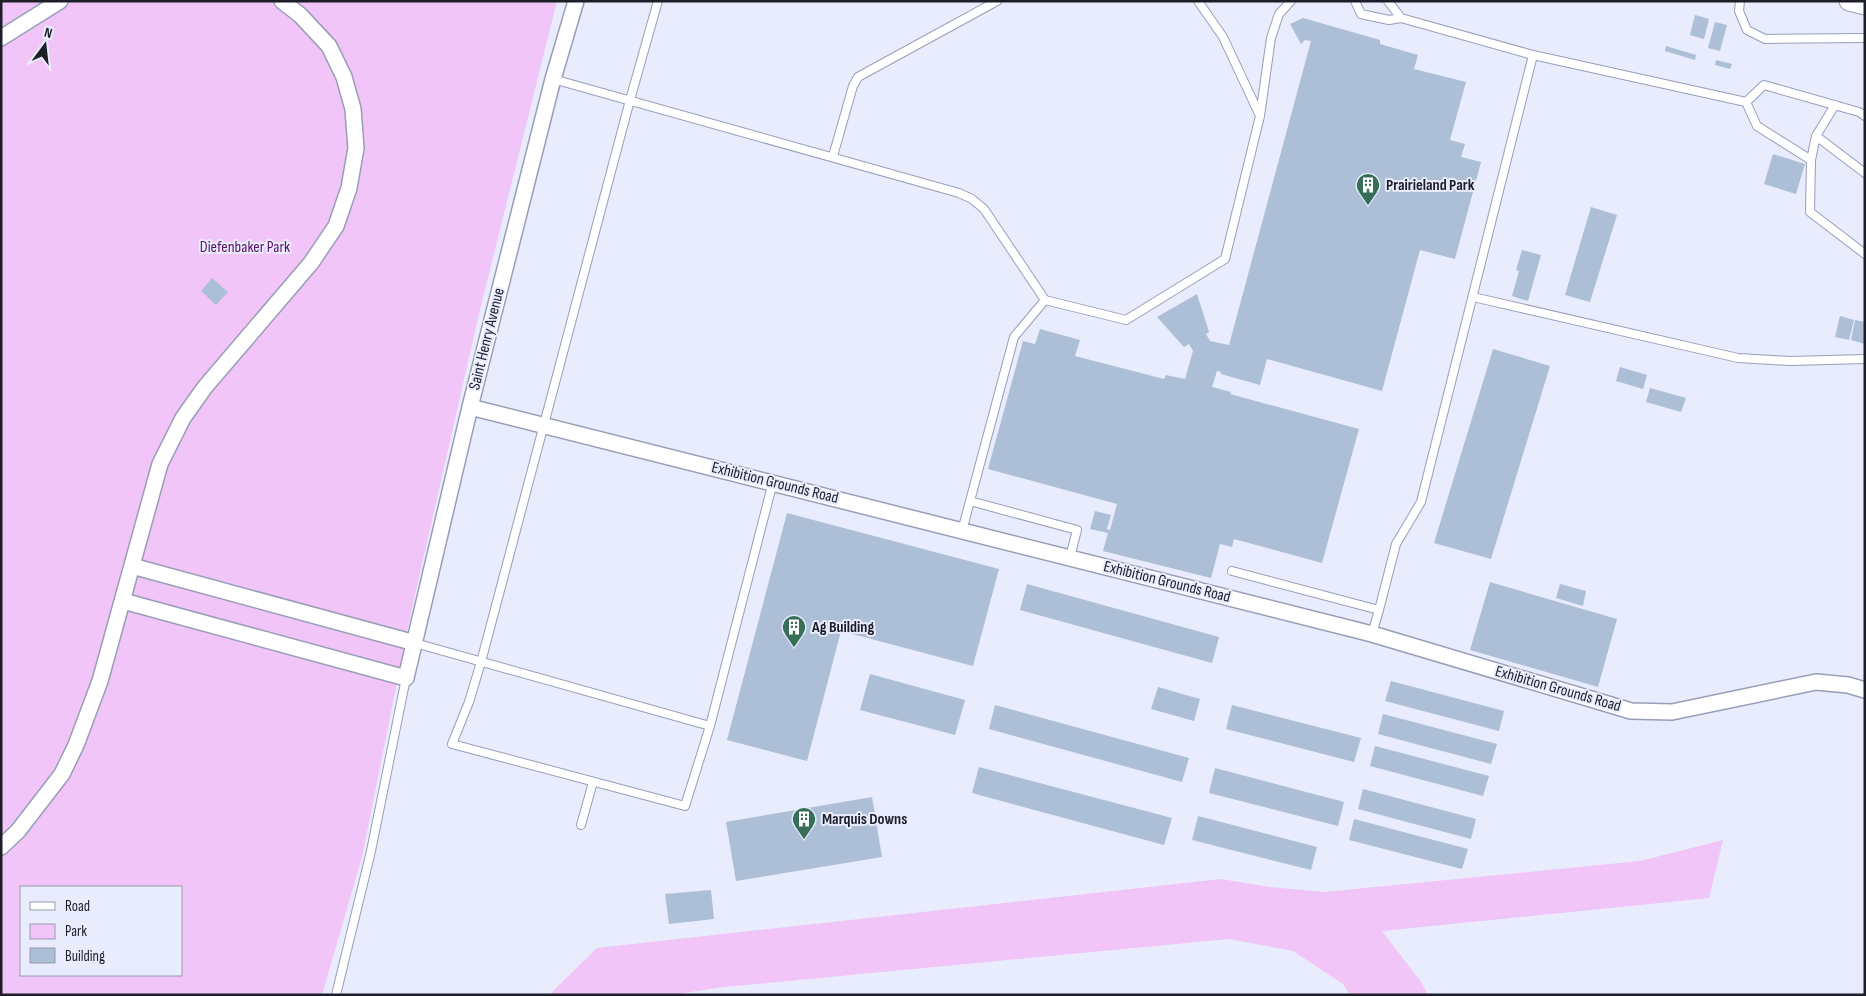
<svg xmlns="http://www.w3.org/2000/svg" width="1866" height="996" viewBox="0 0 1866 996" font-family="'Sofia Sans Condensed',sans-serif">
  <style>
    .green { fill: #f1c5f7; fill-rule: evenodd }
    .building { fill: #acbfd6 }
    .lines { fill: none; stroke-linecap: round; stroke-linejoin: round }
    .service-casing { stroke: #999eb8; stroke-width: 10 }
    .minor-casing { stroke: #999eb8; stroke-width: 18 }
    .tertiary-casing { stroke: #999eb8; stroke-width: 21 }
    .service { stroke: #fff; stroke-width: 8 }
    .minor { stroke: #fff; stroke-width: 15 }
    .tertiary { stroke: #fff; stroke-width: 19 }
    .labels { text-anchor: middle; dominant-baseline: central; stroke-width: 4; stroke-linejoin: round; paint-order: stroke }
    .poi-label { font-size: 16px; font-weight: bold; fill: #1c1e28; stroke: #e8ecfd; text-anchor: start }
    .park-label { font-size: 16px; fill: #5c1067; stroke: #e8ecfd }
    .street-label { font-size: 16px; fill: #1c1e28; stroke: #e8ecfd }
  </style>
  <rect width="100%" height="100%" fill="#e8ecfd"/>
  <path class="green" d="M1,1H557L478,318L412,608L362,857L322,995H1ZM21,887H181V975H21Z
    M1723,840L1709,898L1382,931L1421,982L1428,995H1350L1343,984L1293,951L1229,939L724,987L671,995H549L597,948L1221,879L1269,887L1324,892L1640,861Z"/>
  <path class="building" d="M1695,15L1709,19L1704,39L1690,35Z
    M1303,18L1380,40V44L1418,55L1414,69L1466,82L1450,140L1465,144L1461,157L1481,162L1455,259L1420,250L1382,391L1267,359L1260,385L1221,374V372L1217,371L1212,387L1231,392L1230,394L1359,429L1322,563L1234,539L1232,547L1220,544L1211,578L1103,551L1108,533L1090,529L1095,511L1111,515L1107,529L1110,530L1117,504L988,469L1023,341L1035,344L1040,329L1080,340L1075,356L1164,379L1166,375L1185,379L1193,351L1189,344L1184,347L1157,317L1197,294L1209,332L1206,334L1210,341L1229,345L1311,41L1305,40L1301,44L1290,24Z
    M1715,22L1727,25L1720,51L1708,48Z
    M1666,46L1696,55L1695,60L1665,51Z
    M1716,60L1732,64L1730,69L1715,65Z
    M1773,154L1805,164L1796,194L1764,184Z
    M1591,207L1617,215L1590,302L1565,295Z
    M1522,250L1541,255L1528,301L1512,296L1519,271L1516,270Z
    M212,278L228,292L216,305L201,291Z
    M1840,316L1854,320L1849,340L1835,337Z
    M1855,320L1865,322V344L1851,340Z
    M1493,349L1550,366L1491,559L1434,543Z
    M1620,367L1647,375L1643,389L1616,381Z
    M1650,388L1686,398L1681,412L1646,402Z
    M787,513L999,569L973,666L841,631L807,761L727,740Z
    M1490,582L1617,619L1598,687L1470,650Z
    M1027,584L1219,637L1212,663L1020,610Z
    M1560,584L1586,591L1583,606L1556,598Z
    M870,674L965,700L955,735L860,710Z
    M1391,681L1504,711L1499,731L1385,701Z
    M1158,687L1200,699L1194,721L1151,709Z
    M995,705L1189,758L1182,782L989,729Z
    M1232,705L1361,738L1354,762L1226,729Z
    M1383,714L1497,744L1491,764L1378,734Z
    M1375,746L1489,776L1483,796L1370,766Z
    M979,767L1172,818L1164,845L972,793Z
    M1215,768L1344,802L1338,826L1209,793Z
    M1363,789L1476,819L1471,839L1358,809Z
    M872,797L882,857L736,881L726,822Z
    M1198,816L1317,847L1311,870L1192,840Z
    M1354,819L1468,849L1462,869L1349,840Z
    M711,890L714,919L669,924L665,894Z"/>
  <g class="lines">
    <g class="service-casing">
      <path id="service" d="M658,1L630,100L481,662L469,702L452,744L685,806L710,726L773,482
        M1198,1L1223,37L1260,116
        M1355,1L1361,14L1389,20L1401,18L1533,55L1746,102
        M1388,1L1401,18
        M1740,1L1739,11L1747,30L1765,39L1865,38
        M553,79L959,193L972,199L984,209L1045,300L1126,320L1225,259L1260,116L1271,38L1279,14L1291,1
        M1865,116L1859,112L1764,85L1746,102L1757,126L1811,160L1810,212L1865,254
        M1816,136L1865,173
        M833,156L853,86L858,77L997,1
        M1811,160L1816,136L1835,105
        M1473,297L1738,358L1790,361L1865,359
        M1045,300L1014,337L970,501L1077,530L1070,557
        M962,531L970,501
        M1232,571L1379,610L1396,544L1421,502L1533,55
        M1372,634L1379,610
        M415,643L710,726
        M581,825L593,782
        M336,995L371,851L406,678"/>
    </g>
    <g class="minor-casing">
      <path id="minor" d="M1,38L60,1
        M470,407L1372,634L1631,711L1672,712L1816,682L1848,685L1865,690
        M132,566L415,643
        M123,601L406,678L470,407L553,79L576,1
        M1,847L18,831L62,774L76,745L100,681L160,464L183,418L205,387L311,263L336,226L349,188L356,148L353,109L344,77L329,46L300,15L282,1"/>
    </g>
    <g class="tertiary-casing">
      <path id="tertiary" d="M1849,1L1865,5"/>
    </g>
    <use href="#service" class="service"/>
    <use href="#minor" class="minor"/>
    <use href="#tertiary" class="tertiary"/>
  </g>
  <defs>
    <g id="building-pin" transform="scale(1.25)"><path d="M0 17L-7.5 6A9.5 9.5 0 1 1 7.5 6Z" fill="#366e57" stroke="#e8ecfd"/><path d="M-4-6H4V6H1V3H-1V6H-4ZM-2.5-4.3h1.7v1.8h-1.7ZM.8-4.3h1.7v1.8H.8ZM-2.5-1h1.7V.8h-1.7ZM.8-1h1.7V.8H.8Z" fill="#fff"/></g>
  </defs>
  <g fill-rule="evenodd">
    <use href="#building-pin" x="1368" y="185"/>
    <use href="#building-pin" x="794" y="627"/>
    <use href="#building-pin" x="804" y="819"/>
  </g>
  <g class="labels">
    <g class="poi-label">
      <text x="1386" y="185">Prairieland Park</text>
      <text x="812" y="627">Ag Building</text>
      <text x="822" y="819">Marquis Downs</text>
    </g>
    <g class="park-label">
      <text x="245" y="247">Diefenbaker Park</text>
    </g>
    <g class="street-label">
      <text transform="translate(487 339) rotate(-76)">Saint Henry Avenue</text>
      <text transform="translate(775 483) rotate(14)">Exhibition Grounds Road</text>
      <text transform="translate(1167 582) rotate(14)">Exhibition Grounds Road</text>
      <text transform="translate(1558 689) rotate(16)">Exhibition Grounds Road</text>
    </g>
  </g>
  <rect width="1866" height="996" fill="none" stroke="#1c1e28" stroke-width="5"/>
  <rect x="20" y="886" width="162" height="90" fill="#e8ecfd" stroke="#969aa8"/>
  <rect x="30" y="902" width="25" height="8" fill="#ffffff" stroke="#969aa8"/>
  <text x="65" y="911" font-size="15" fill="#1c1e28">Road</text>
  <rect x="30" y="924" width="25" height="15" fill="#f1c5f7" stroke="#969aa8"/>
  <text x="65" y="936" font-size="15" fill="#1c1e28">Park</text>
  <rect x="30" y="948" width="25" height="15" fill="#acbfd6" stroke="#969aa8"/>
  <text x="65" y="961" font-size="15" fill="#1c1e28">Building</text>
  <g transform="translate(45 45) rotate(15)" stroke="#e8ecfd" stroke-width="4" paint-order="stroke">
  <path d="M0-4L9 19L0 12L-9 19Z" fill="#1c1e28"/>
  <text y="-8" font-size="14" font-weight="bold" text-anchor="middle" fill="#1c1e28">N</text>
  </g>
</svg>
